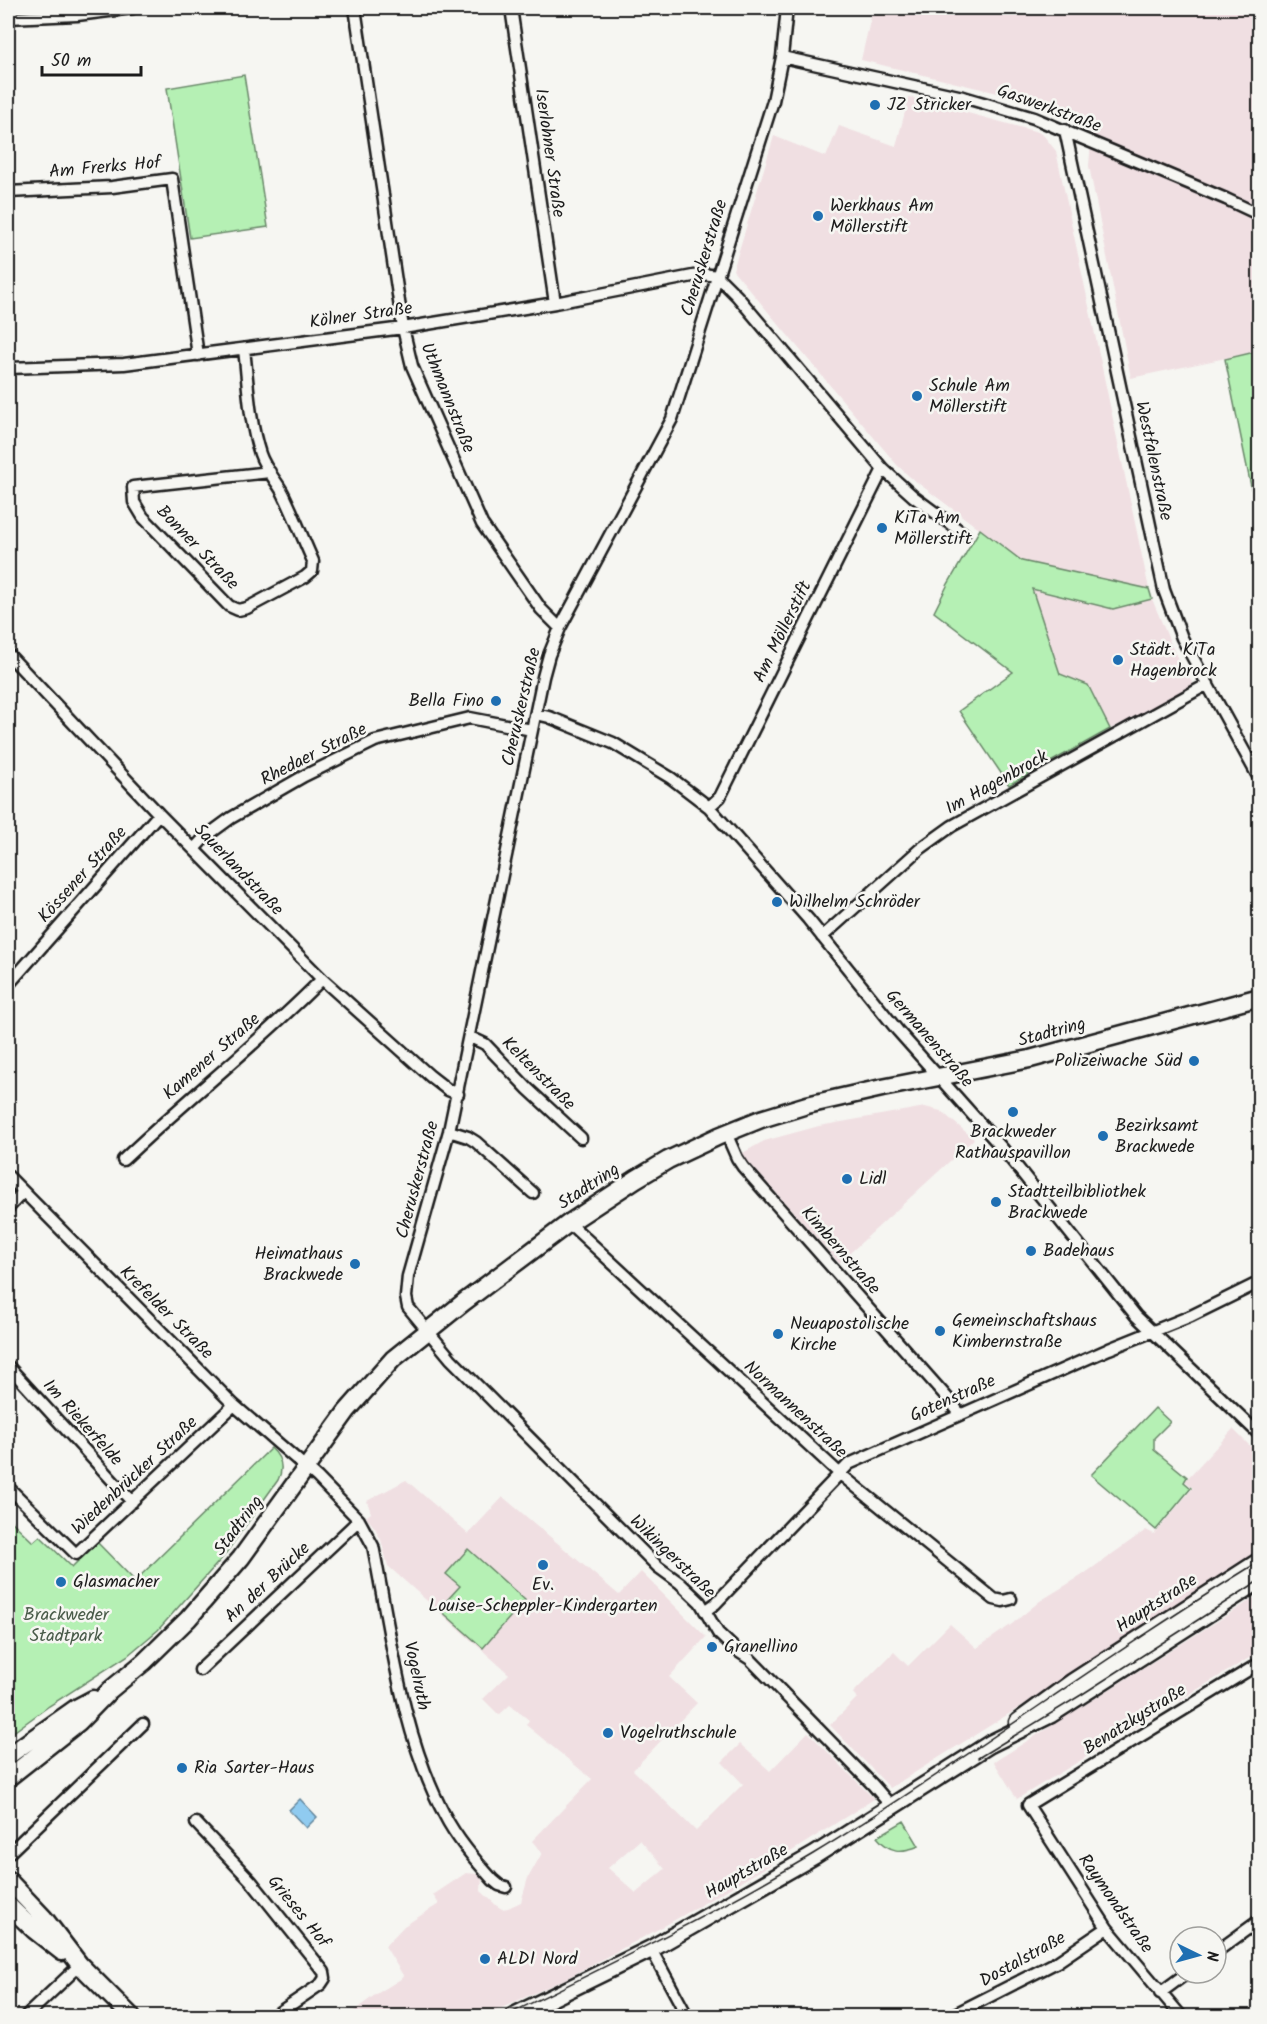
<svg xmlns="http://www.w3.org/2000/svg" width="1267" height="2024" viewBox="0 0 1267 2024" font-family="Kalam,sans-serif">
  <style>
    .built { fill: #f0dfe2; fill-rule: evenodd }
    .green { fill: #b5f0b4; stroke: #688668; stroke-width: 1.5 }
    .water { fill: #90cbf0; stroke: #62859b; stroke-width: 1.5 }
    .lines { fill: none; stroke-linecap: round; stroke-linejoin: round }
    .street-casing { stroke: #1c1c1c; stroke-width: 15 }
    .secondary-casing { stroke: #1c1c1c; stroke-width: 21 }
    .street { stroke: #f6f6f2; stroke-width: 10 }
    .secondary { stroke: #f6f6f2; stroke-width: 16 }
    .tram { stroke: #1c1c1c; stroke-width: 1.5 }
    .poi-dot { fill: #1f6fb2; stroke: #f6f6f2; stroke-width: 2 }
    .labels { text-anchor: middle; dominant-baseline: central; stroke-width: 5; stroke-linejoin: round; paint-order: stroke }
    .poi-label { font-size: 18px; fill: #1c1c1c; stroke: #f6f6f2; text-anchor: start }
    .street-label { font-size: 18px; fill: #1c1c1c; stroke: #f6f6f2 }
    .park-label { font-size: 18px; fill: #4a5c4a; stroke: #f6f6f2 }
  </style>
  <rect width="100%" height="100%" fill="#f6f6f2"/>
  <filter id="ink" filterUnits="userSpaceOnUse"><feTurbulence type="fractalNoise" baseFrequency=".0167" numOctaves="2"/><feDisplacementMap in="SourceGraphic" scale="12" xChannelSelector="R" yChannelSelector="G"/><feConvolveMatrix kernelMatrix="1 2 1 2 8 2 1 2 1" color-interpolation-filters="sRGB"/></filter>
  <g filter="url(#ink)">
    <path class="built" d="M873,8H1259V351L1131,378L1089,166L1092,127L1028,101L1006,95L861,60Z
      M909,97L1038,132L1044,136L1056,151L1149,589L1022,561L910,477L897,465L733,270L774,136L826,157L839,126L896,146Z
      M1032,588L1113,609L1152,599L1172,647L1195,687L1110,729L1088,685L1060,674Z
      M925,1107L941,1111L974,1139L839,1263L741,1154L764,1141L819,1126Z
      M1233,1429L1259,1455V1551L1044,1692L890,1788L830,1725L857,1698L853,1693L894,1652L908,1666L950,1624L977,1648L1012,1624L1040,1601L1081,1576L1146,1530L1154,1534L1193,1488L1185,1481Z
      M406,1480L468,1534L503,1497L619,1595L641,1572L706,1637L669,1677L697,1703L633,1770L696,1831L743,1784L722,1762L740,1744L770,1771L808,1732L874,1799L770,1865L666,1925L565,1979L484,2016H347L375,1995L404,1977L385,1946L404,1926L439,1904L433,1895L466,1873L477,1874L482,1878L481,1891L497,1906L502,1909L508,1908L521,1902L528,1878L542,1853L532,1841L592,1779L526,1725L529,1720L510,1705L499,1715L483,1699L509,1674L388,1566L381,1540L375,1528L366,1517L371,1513L367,1501ZM640,1840L665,1869L636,1893L608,1868Z
      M1259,1595V1652L1017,1799L994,1762Z"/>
    <path class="green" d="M244,75L268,227L190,238L167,88Z
      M1259,351H1260L1259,526L1225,359Z
      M980,529L1022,561L1149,589L1152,599L1113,609L1032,589L1060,674L1088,685L1110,729L1009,785L959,711L1013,672L934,612L948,584Z
      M1155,1408L1170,1422L1154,1438V1450L1187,1477L1184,1482L1191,1488L1156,1530L1091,1475Z
      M271,1448C281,1457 284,1468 278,1480L223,1557L158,1630L127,1656L49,1706L8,1736V1518L33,1542L40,1536L72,1567L97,1542L135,1581Z
      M468,1549L525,1600L483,1648L439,1609L460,1586L446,1574Z
      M904,1821L919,1846C901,1853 890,1853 877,1837Z"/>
    <path class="water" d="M300,1799L317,1817L306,1828L289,1810Z"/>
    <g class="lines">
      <g class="street-casing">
        <path id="street" d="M355,8L403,328L412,366L482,524L541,609L560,628
          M511,8L555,303
          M787,8L782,57L773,101L672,419L560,628L549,655L543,677L449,1131L408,1276L406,1297L408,1307L451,1359L658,1567L680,1583L700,1602L718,1633L736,1650L750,1659L873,1785L892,1807
          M8,18L77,15L133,8
          M782,57L963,97L1034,118L1226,199L1260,215
          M1065,130L1164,590L1182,638L1260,780
          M8,192L112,187L172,179L198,355
          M717,276L737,296L883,469L914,497L964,534
          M244,349C248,383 249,421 260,454C265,469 276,480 283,493C294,515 303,539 313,561L312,571L305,577L247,608L238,610L229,606L143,517L134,502L133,487L270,472
          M8,368L124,364L403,328L555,303L703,274L717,276
          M8,654L159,814L322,979L430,1076L448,1090L458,1094
          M536,714L549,717L613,743L671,778L709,807L808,919L898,1031L1002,1148L1136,1316L1260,1435
          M709,807L720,797L883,469
          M194,849L205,837L231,818L304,776L375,741L470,718L532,730
          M822,937L920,849L952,826L1208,684
          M8,985L159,814
          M470,1037L485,1044L528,1089L581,1138
          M449,1131L468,1137L476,1142L533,1193
          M726,1133L737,1158L743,1167L951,1402L960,1414
          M123,1160C188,1098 259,1043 322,979
          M8,1176L234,1405L317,1477L359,1520L373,1546C391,1635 401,1733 444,1814C456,1838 475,1860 493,1880L499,1885L506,1887
          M8,1208L23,1192
          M569,1223L839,1473L994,1599L1003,1601L1011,1599
          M8,1366L132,1502
          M8,1487L76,1554L234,1405
          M705,1611L715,1604L849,1464L1109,1349L1191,1316L1260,1282
          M200,1670L359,1520
          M196,1823L251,1881L324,1972L325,1978L321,1984L274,2016
          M8,1854L143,1724
          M651,1949L687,2016
          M1216,1952L1260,1920
          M1160,1993L1187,1973
          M26,2016L80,1965
          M951,2016L1057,1962L1107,1928
          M1181,2016L1107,1928L1028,1805L1260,1663"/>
      </g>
      <g class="secondary-casing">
        <path id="secondary" d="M1018,1722L1073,1682L1260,1561
          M8,1756L76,1708L93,1699
          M8,1778L79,1722L110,1690L144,1662L188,1619L241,1558L347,1411L393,1359L464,1302L569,1223L636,1179L668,1160L719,1136L761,1119L807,1105L882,1088L1030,1059L1260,997
          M8,1880L44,1918L80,1965L131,2016
          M8,1905L34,1930L62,1952
          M514,2016L651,1949L815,1855L990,1744L1051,1714L1260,1580"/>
      </g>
      <use href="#street" class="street"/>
      <use href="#secondary" class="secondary"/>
      <path class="tram" d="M978,1758L1081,1695L1260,1580
        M505,2016C609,1965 713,1914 813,1854C965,1761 1108,1654 1260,1561"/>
    </g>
  </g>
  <g class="poi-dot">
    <circle cx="875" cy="105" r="6"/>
    <circle cx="818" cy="216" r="6"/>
    <circle cx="917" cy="396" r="6"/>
    <circle cx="882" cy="528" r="6"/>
    <circle cx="1118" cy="660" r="6"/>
    <circle cx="496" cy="701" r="6"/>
    <circle cx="777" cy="902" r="6"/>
    <circle cx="1194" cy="1061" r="6"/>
    <circle cx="1013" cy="1112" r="6"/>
    <circle cx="1103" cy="1136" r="6"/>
    <circle cx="847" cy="1179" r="6"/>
    <circle cx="996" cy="1202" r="6"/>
    <circle cx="1031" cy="1251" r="6"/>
    <circle cx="355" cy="1264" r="6"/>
    <circle cx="940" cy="1331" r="6"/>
    <circle cx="778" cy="1334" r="6"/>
    <circle cx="543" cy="1565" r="6"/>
    <circle cx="61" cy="1582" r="6"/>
    <circle cx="712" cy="1647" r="6"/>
    <circle cx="608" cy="1733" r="6"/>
    <circle cx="182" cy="1768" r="6"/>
    <circle cx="485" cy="1959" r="6"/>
  </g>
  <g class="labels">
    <g class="poi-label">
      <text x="887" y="105">JZ Stricker</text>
      <text x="830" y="206">Werkhaus Am<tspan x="830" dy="21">Möllerstift</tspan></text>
      <text x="929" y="386">Schule Am<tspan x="929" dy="21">Möllerstift</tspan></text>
      <text x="894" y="518">KiTa Am<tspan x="894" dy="21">Möllerstift</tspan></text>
      <text x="1130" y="650">Städt. KiTa<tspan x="1130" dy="21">Hagenbrock</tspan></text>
      <text x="484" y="701" text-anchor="end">Bella Fino</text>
      <text x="789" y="902">Wilhelm Schröder</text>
      <text x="1182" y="1061" text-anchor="end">Polizeiwache Süd</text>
      <text x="1115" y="1126">Bezirksamt<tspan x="1115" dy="21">Brackwede</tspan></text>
      <text x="1013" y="1132" text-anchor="middle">Brackweder<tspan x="1013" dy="21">Rathauspavillon</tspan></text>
      <text x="859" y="1179">Lidl</text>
      <text x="1008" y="1192">Stadtteilbibliothek<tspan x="1008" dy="21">Brackwede</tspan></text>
      <text x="1043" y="1251">Badehaus</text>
      <text x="343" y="1254" text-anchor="end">Heimathaus<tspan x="343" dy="21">Brackwede</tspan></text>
      <text x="952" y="1321">Gemeinschaftshaus<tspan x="952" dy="21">Kimbernstraße</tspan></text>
      <text x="790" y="1324">Neuapostolische<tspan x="790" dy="21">Kirche</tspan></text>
      <text x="73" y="1582">Glasmacher</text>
      <text x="543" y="1585" text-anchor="middle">Ev.<tspan x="543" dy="21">Louise-Scheppler-Kindergarten</tspan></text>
      <text x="724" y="1647">Granellino</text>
      <text x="620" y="1733">Vogelruthschule</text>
      <text x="194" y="1768">Ria Sarter-Haus</text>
      <text x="497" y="1959">ALDI Nord</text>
    </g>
    <g class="street-label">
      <text transform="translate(1049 109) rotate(20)">Gaswerkstraße</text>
      <text transform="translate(549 153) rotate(82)">Iserlohner Straße</text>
      <text transform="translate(105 168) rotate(-5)">Am Frerks Hof</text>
      <text transform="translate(705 258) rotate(-73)">Cheruskerstraße</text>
      <text transform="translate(361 316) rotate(-8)">Kölner Straße</text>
      <text transform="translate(447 398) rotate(68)">Uthmannstraße</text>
      <text transform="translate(1153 461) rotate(78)">Westfalenstraße</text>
      <text transform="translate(197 548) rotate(46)">Bonner Straße</text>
      <text transform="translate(783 632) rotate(-64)">Am Möllerstift</text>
      <text transform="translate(522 707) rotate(-77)">Cheruskerstraße</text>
      <text transform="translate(314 755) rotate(-27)">Rhedaer Straße</text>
      <text transform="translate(997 783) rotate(-29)">Im Hagenbrock</text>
      <text transform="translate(238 870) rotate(46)">Sauerlandstraße</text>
      <text transform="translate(83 875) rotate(-48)">Kössener Straße</text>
      <text transform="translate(1052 1033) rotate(-15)">Stadtring</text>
      <text transform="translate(929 1039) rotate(49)">Germanenstraße</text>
      <text transform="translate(212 1057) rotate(-41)">Kamener Straße</text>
      <text transform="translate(538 1074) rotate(45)">Keltenstraße</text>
      <text transform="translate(418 1180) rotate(-75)">Cheruskerstraße</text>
      <text transform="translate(589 1187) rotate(-33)">Stadtring</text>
      <text transform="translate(840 1251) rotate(49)">Kimbernstraße</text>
      <text transform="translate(166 1313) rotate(45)">Krefelder Straße</text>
      <text transform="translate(953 1399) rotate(-24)">Gotenstraße</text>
      <text transform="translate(795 1410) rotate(43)">Normannenstraße</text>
      <text transform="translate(82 1423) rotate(48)">Im Riekerfelde</text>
      <text transform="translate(135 1476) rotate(-43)">Wiedenbrücker Straße</text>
      <text transform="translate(239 1526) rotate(-53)">Stadtring</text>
      <text transform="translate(672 1557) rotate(44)">Wikingerstraße</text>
      <text transform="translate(268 1583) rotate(-43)">An der Brücke</text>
      <text transform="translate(1157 1604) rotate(-33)">Hauptstraße</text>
      <text transform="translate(416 1676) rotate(78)">Vogelruth</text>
      <text transform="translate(1135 1720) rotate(-32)">Benatzkystraße</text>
      <text transform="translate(747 1872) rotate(-30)">Hauptstraße</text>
      <text transform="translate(1115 1904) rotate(55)">Raymondstraße</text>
      <text transform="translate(298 1912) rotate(51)">Grieses Hof</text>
      <text transform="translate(1023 1960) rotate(-29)">Dostalstraße</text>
    </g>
    <g class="park-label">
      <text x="66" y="1615">Brackweder<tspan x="66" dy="21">Stadtpark</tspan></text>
    </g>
  </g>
  <rect width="1267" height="2024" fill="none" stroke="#f6f6f2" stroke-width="30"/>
  <rect x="15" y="15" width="1237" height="1994" fill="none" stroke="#1c1c1c" stroke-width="2" filter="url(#ink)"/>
  <g transform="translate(1198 1955) rotate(95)"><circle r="28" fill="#f6f6f2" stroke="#9f9f9c" stroke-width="1.5"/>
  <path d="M0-4.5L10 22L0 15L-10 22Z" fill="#1f6fb2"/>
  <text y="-9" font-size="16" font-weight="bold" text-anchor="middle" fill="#1c1c1c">N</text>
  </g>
  <path d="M42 66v9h99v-9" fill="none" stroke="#1c1c1c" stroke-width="3"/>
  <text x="51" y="66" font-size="18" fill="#1c1c1c" stroke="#f6f6f2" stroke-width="4.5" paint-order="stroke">50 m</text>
</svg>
